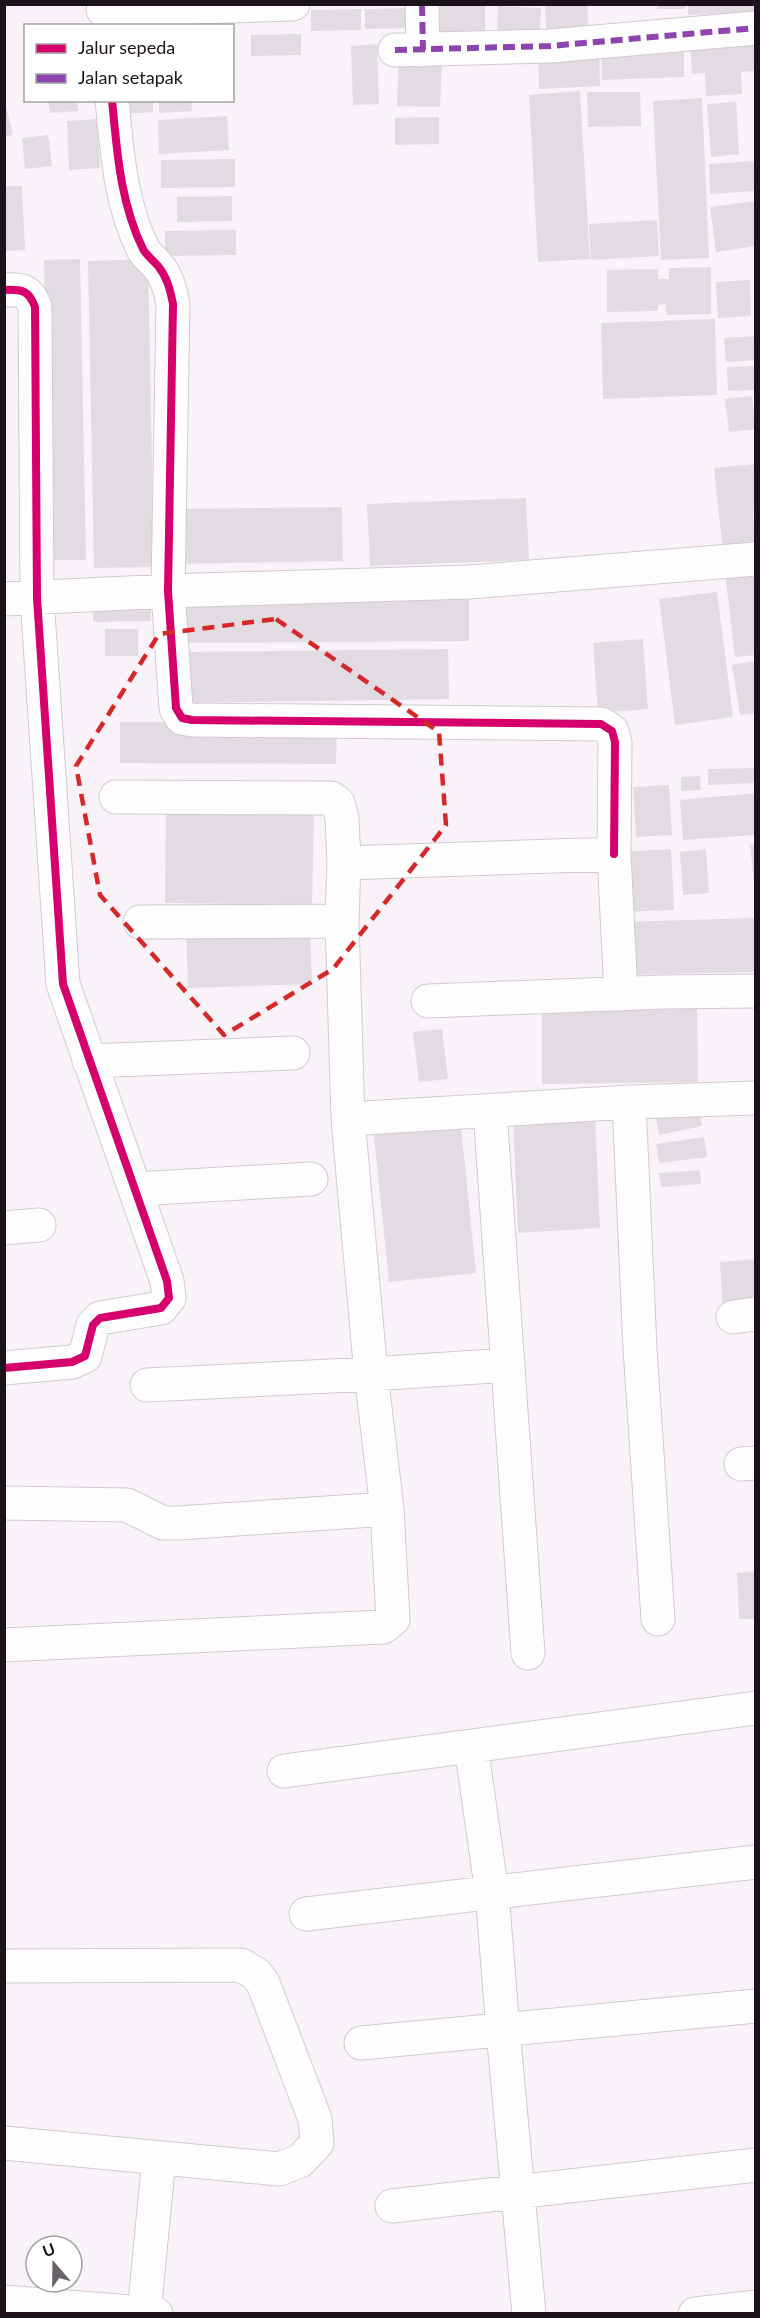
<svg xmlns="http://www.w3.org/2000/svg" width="760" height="2318" viewBox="0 0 760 2318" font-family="Lato,sans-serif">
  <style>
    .building { fill: #e3dbe2 }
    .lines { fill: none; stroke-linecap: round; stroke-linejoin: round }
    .minor-casing { stroke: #d2cad1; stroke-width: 35 }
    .minor { stroke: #fefdfe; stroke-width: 33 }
    .quiet { stroke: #8e44ad; stroke-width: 6; stroke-dasharray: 12 6; stroke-linecap: butt }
    .cycleway-casing { stroke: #fff; stroke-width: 11 }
    .cycleway { stroke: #d6006c; stroke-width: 8 }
    .marked { fill: none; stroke: #d62828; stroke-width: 4.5; stroke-dasharray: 12 8; stroke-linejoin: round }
  </style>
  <rect width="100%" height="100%" fill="#faf2f9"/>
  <path class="building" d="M440,4H485V36H440Z
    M587,4L589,39L547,42L545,6Z
    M657,4H685V9H657Z
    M688,4H756V22L729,14L688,15Z
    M498,6L541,8L540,36L497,33Z
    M415,8V28L365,29V9Z
    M361,9V30L311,31V10Z
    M301,34V55L251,56V35Z
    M756,35V71L741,72L742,94L706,96L705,73L692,74L690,39Z
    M377,44L379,104L353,105L351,46Z
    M684,45V77L602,80L601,48Z
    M599,48L600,86L539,89L538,50Z
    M399,58L442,59L440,107L397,106Z
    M580,91L590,259L538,262L529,95Z
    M587,92H640L641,126L588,127Z
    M4,98L13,135L4,137Z
    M702,98L709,258L661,260L653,101Z
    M48,100H77L78,111L50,113Z
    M122,100H153V112L123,114Z
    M159,100H191L192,111L159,113Z
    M736,102L739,154L711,157L707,104Z
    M227,116L229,150L159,154L158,120Z
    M439,117V144L395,145V118Z
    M97,119L100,168L69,170L67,121Z
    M48,135L52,166L25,169L22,138Z
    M235,159V187L161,188V160Z
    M756,161V191L710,194L709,164Z
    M4,186H22L25,250L4,251Z
    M232,196V221L177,222V197Z
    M756,201V246L716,252L710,207Z
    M657,220L659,256L591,260L589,224Z
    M236,230V255L165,256V231Z
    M80,259L86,560H49L44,260Z
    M148,259L154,567L94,568L88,261Z
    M711,267V314L666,315V304L658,305V311L607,312V270L658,269V279H669V268Z
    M750,280L751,316L718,318L716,282Z
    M715,319L717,395L603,399L601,323Z
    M756,336V360L726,362L724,338Z
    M756,366V390L728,391L727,367Z
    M752,396L756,429L729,432L725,399Z
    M756,464V511H753L756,548L723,552L714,468Z
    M526,498L529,560L370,566L367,504Z
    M342,507L343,561L174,564L173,509Z
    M756,569V655L735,657L725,573Z
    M717,592L733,717L675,725L659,599Z
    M93,596H151V621L93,622Z
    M469,596V641L176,643V597Z
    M105,629H138V656H105Z
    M643,639L648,709L598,713L593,643Z
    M448,649L449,699L179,703L178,652Z
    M756,661V713L740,715L732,665Z
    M120,722H337L336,764L120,763Z
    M756,768V783L708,785V769Z
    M700,776L701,790L681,791V777Z
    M669,785L672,835L636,837L633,787Z
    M756,793V835L683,840L680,800Z
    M166,805L314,806L312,905L165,903Z
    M756,844V886H754L750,845Z
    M671,849L674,910L622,912L619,852Z
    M706,849L709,893L683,895L680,852Z
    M754,918L755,972L622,975L621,922Z
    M310,924L312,984L188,988L186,929Z
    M697,1003L698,1082L542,1084V1005Z
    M442,1029L448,1079L419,1082L413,1032Z
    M698,1104L702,1126L659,1135L655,1113Z
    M595,1114L600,1228L518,1233L513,1118Z
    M460,1117L476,1273L389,1282L373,1126Z
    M704,1137L707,1157L659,1163L656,1144Z
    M700,1170L701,1184L661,1187L659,1173Z
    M756,1259V1310L723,1313L720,1262Z
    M756,1571V1619H739L737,1573Z"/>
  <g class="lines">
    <g class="minor-casing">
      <path id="minor" d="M422,4L423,50
        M103,10L293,4
        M395,50L550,46L756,28
        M112,100C117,151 120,202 143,249C146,255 153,260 158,266C167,277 170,289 173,304L168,591L176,708L182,718L192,720L601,724L612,731L615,742L614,854
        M4,290C21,289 29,290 35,307L37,598L63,984L167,1281L169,1298L161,1308L100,1318L93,1325L85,1356L72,1362L4,1368
        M4,599L168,591L469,582L756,559
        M116,797L331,798L338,803L342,818L344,863L342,921L348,1119L629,1102L756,1098
        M344,863L614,854L621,994
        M140,922L342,921
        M428,1001L663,992L756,991
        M89,1061L293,1053
        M629,1102L640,1348L658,1619
        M490,1111L528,1653
        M135,1189L311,1179
        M4,1228L39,1225
        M733,1317L756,1314
        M147,1385L371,1374L508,1365
        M741,1464L756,1463
        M4,1503L127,1505L163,1523H178L387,1509L371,1374L348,1119
        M4,1645L383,1627L393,1619L387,1509
        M471,1746L492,1893L503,2030L529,2314
        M284,1771L756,1708
        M306,1914L756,1862
        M4,1966L241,1965L256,1974L263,1983L315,2119L317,2143L300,2161L279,2169L4,2143
        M361,2043L756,2006
        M392,2206L756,2165
        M4,2302L156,2314
        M144,2314L159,2158
        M695,2314L756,2307"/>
    </g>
    <use href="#minor" class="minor"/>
    <path class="quiet" d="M422,4L423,50
      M395,50L550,46L756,28"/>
    <g class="cycleway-casing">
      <path id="cycleway" d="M112,100C117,151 120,202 143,249C146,255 153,260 158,266C167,277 170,289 173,304L168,591L176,708L182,718L192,720L601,724L612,731L615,742L614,854
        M4,290C21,289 29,290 35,307L37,598L63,984L167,1281L169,1298L161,1308L100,1318L93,1325L85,1356L72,1362L4,1368"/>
    </g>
    <use href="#cycleway" class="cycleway"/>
  </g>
  <path class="marked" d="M276,619L439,732L446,825L333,969L224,1035L100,895L76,766L159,634Z"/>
  <rect width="760" height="2318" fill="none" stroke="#1c131a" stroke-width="12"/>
  <rect x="24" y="24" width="210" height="78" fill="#ffffff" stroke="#a4a1a3" stroke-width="1.5"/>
  <rect x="36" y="44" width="30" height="9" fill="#d6006c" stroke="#a4a1a3" stroke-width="1.5"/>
  <text x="78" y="54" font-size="18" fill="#1c131a">Jalur sepeda</text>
  <rect x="36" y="74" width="30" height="9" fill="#8e44ad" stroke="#a4a1a3" stroke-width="1.5"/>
  <text x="78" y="84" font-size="18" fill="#1c131a">Jalan setapak</text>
  <g transform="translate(54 2264) rotate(340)"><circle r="28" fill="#ffffff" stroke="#a4a1a3" stroke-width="1.5"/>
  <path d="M0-4.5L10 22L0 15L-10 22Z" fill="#6a6168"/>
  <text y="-9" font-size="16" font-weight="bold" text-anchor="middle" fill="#1c131a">U</text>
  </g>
</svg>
